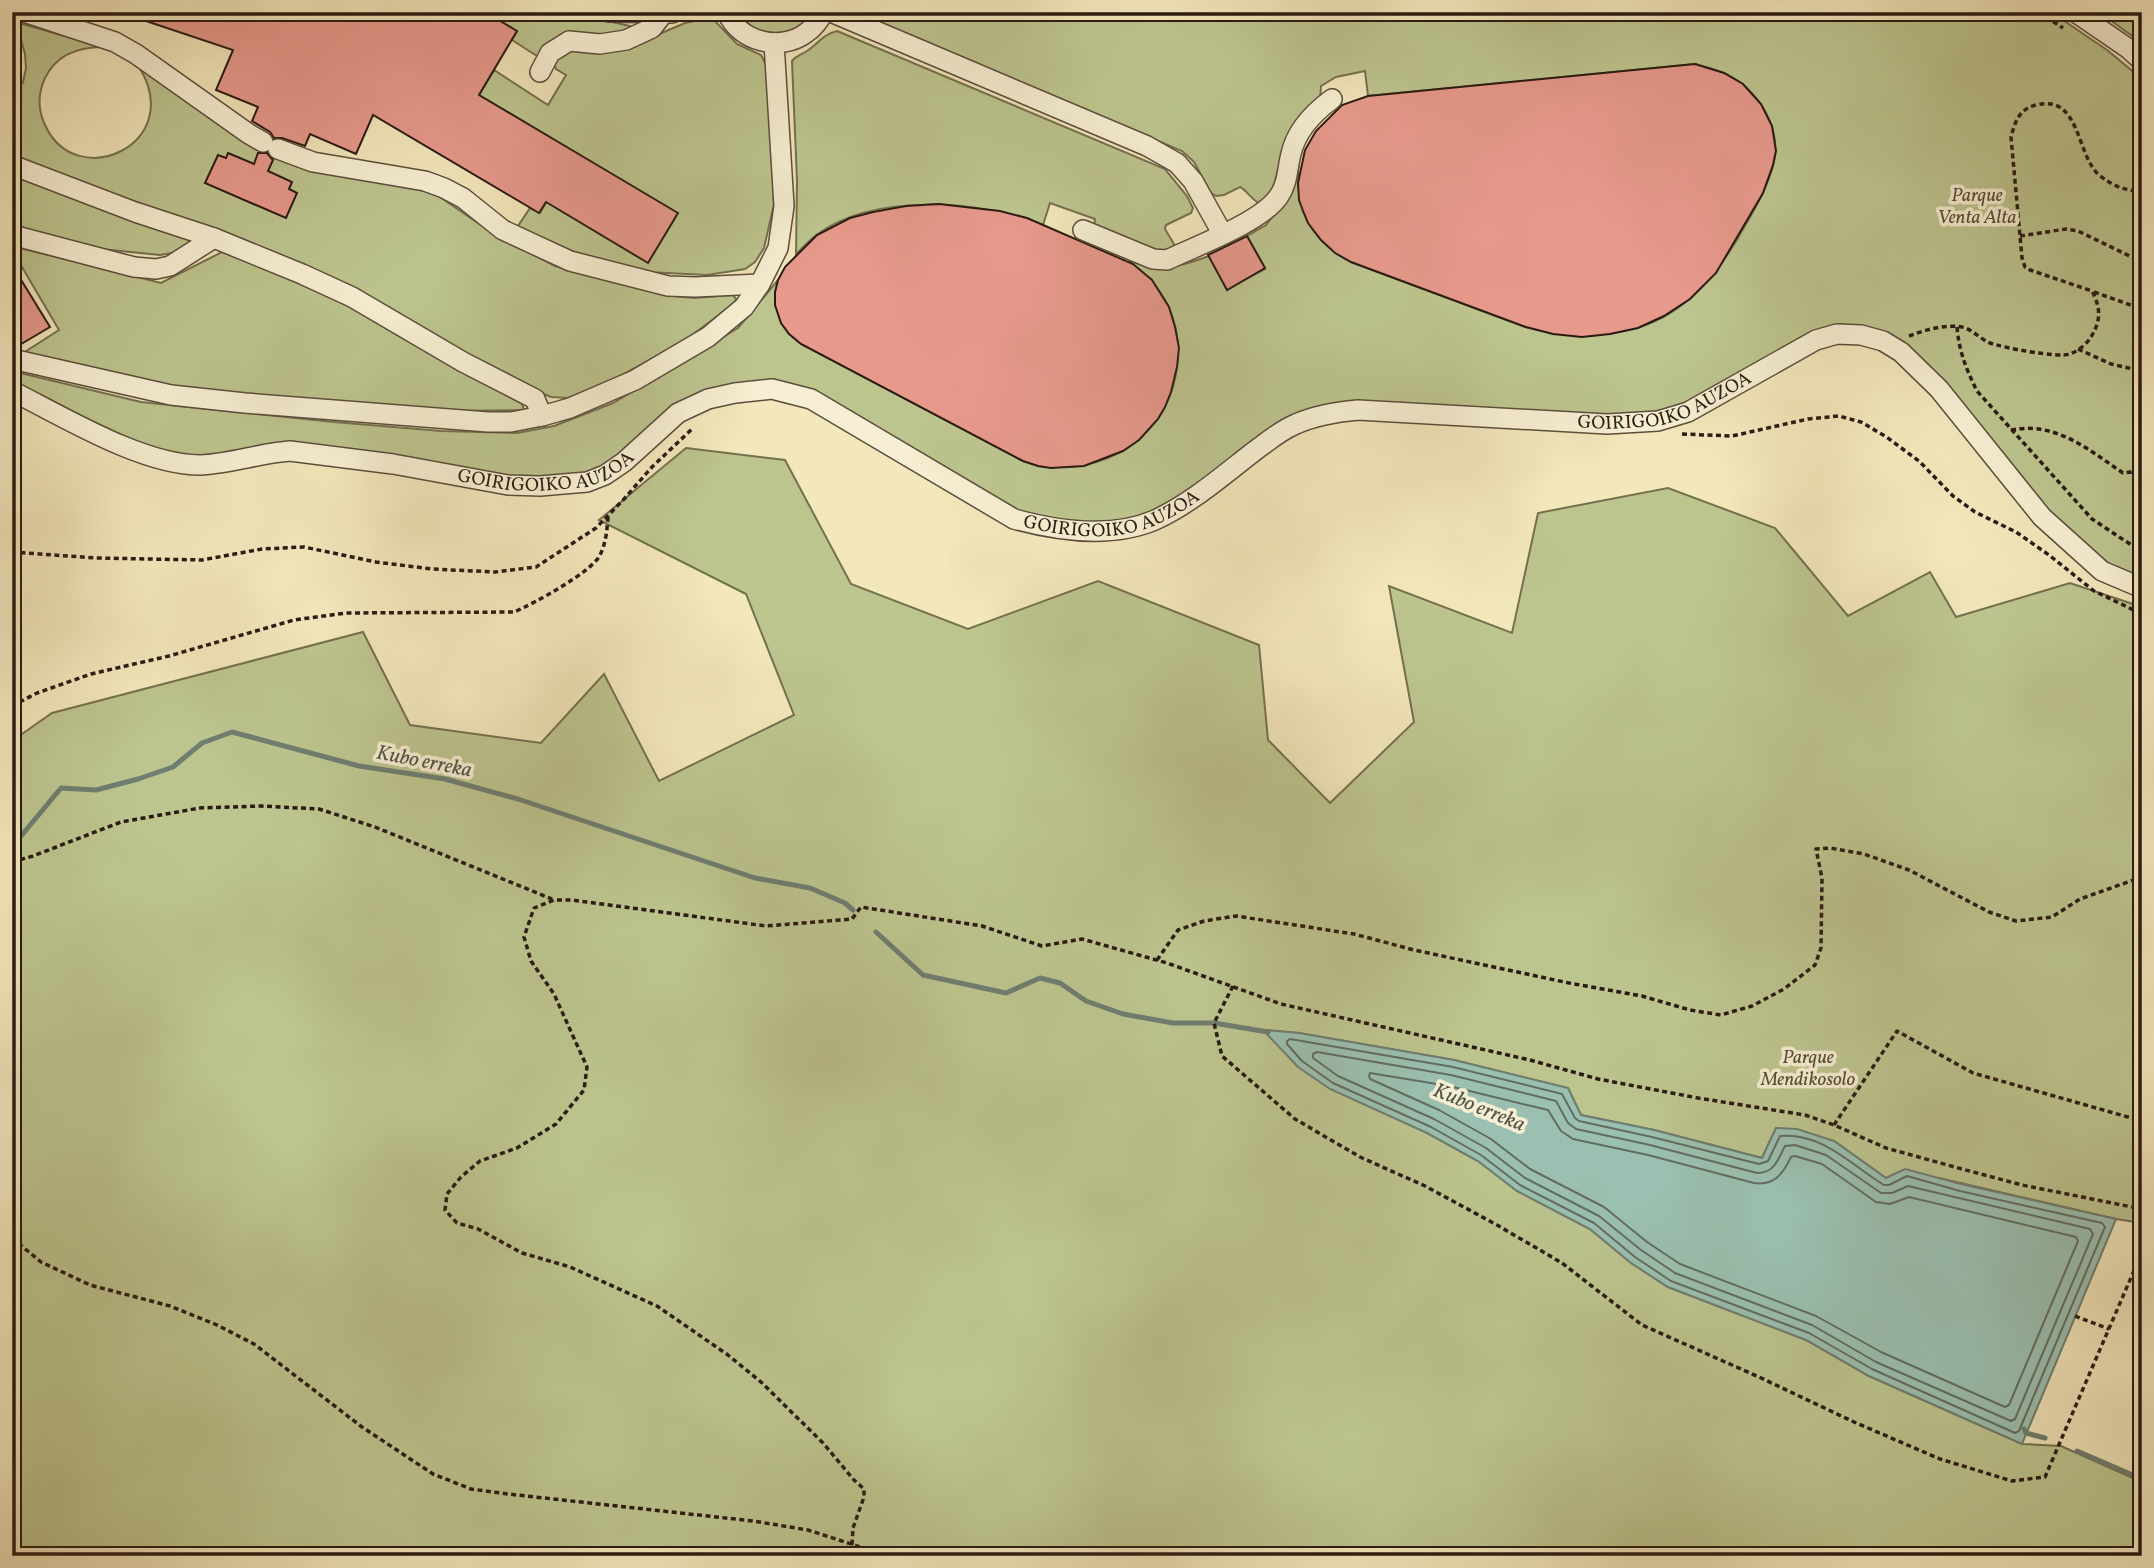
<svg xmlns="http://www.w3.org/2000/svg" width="2154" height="1568" viewBox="0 0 2154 1568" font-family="Vollkorn,serif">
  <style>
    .green { fill: #bdc58f; stroke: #747050; stroke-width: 2 }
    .water { fill: #9bc0b1; stroke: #6e7e71; stroke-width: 2 }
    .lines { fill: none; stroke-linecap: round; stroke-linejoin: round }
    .shore { stroke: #626d61; stroke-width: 2 }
    .stream { stroke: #6e7e71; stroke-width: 5 }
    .building { fill: #e7998c; stroke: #2a1a11; stroke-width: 2 }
    .minor-casing { stroke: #5c4d3c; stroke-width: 22 }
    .path { stroke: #2a1a11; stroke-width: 3.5; stroke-dasharray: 5 3.5; stroke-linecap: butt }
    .minor { stroke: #f7efd3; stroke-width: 19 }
    .labels { text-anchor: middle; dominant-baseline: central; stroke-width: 7; stroke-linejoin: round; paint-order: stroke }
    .park-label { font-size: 19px; font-style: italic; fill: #564d37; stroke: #f7efd3 }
    .street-label { font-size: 19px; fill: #2a1a11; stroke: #f7efd3 }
    .water-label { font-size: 21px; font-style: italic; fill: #525449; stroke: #f7efd3 }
  </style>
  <rect width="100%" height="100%" fill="#f3e7bc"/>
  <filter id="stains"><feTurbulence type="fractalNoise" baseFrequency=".00286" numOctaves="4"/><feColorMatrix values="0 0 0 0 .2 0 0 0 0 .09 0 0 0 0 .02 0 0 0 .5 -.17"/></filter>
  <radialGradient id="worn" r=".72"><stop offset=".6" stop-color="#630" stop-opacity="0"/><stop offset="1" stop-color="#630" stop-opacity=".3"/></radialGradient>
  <path class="green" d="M485,12H568L630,26L629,32L540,58L512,40L517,31Z
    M739,12H814C794,40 759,44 739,12Z
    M855,12H1110C1136,18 1161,20 1186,12H2051L2107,50L2142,79V588L2102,571L1901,352L1837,334L1663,419L1327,413L1153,521L1039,526L772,389L708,399L624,462L540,486L290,451L180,464L12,391V371L141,402L334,422L441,431L517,433L554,426L613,403L738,328L778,280C771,307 780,327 801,344L1023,461C1090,482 1163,446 1176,374C1180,351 1178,327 1168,306C1159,287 1145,274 1129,261C1166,272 1174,268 1209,256L1227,289L1265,269L1247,236L1266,225L1276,212L1299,161C1294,208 1309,239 1351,262L1525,327C1565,337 1597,338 1636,328C1688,314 1722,268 1746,224C1757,205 1767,187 1773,166C1783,128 1759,91 1726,74C1716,69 1705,67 1695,64L1368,96L1365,71L1336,77L1321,86L1320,100L1277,186L1261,204C1251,200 1248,191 1240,187L1224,195L1216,196L1211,193L1194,162L1182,151Z
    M2099,12H2142V43Z
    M709,18L714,20L737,44L761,55L767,67L774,204L764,248L755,262L745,269L707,275L647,272L560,248L518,226L530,208L540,213L575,153L479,95L494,70L548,105L566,75L556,69L554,63L565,51L650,38L685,23Z
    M12,21L103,47C79,47 56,55 45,78C38,93 38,110 45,125C76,194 187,144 139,67L260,149L294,164L434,193L494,234L555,266L673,296L694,298L733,295L736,299L734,304L684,341L615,379L568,398L551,397L502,376L338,282L12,160V100L23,82L26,68L25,54L21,40L12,27Z
    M837,31L1165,169L1187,196L1193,208L1191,213L1166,225L1165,229L1174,244L1172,250L1165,254L1094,227L1095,219L1050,203L1043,225C980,200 872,192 815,236C808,242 802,248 796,254L797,181L792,61C797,55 801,55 807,51C818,44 823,34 837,31Z
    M12,172L197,239L172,253L160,255L101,249L12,227Z
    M12,246L161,283L226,250L356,307L522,404L524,410L437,411L187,389L20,355L59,330L12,250Z
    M686,448L785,460L851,584L968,629L1098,581L1259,645L1268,740L1330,803L1414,722L1389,586L1512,633L1538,513L1668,488L1775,528L1848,616L1930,572L1956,617L2070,583L2142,607V1223L2116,1219L1939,1178H1886L1834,1141L1776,1128L1762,1158L1654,1130L1581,1115L1568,1088L1454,1060L1299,1033L1265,1030L1427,1133L1478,1161L1517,1191L1590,1229L1631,1263L1668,1287L1806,1340L1869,1376L2022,1444L2061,1446L2142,1482V1556H26L12,1544V741L52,713L363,632L410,725L541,743L604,674L659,781L794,715L746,594L599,520Z"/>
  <path class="water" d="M1263,1030L1299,1033L1454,1060L1568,1088L1581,1115L1654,1130L1762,1158L1776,1128L1797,1129L1834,1141L1886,1178L1905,1169L1961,1184L2116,1219L2022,1444L1869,1376L1806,1340L1668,1287L1631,1263L1590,1229L1517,1191L1478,1161L1427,1133L1330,1089L1298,1067Z"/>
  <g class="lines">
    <path class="shore" d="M1290,1039L1453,1067L1562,1094L1575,1118L1579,1121L1652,1137L1759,1164L1768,1161L1780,1136C1822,1132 1851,1165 1884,1185H1889L1907,1176L1960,1191L2102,1223L2105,1227L2019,1431L2015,1433L1872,1369L1809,1333L1671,1281L1635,1257L1594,1223L1520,1185L1481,1155L1431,1127L1333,1083L1302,1061L1287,1044V1041Z
      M1317,1052L1451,1075L1556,1101L1568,1123L1576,1129L1650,1145L1757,1173C1775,1173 1778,1159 1785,1146L1795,1145L1826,1155L1881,1193H1892L1908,1186L2090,1229L2093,1234L2015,1419L2011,1421L1876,1362L1812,1325L1675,1273L1641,1250L1599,1216L1525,1178L1486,1148L1434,1119L1338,1076L1313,1058V1054Z
      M1370,1073L1449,1086L1548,1110L1561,1131L1573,1139L1648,1155L1754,1183C1774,1186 1783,1174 1791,1157L1795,1156L1822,1164L1876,1202L1890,1204L1909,1197L2076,1237L2078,1241L2009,1405L2005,1407L1881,1352L1816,1316L1680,1264L1647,1242L1604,1207L1530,1169L1491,1139L1439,1110L1370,1079L1369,1076Z"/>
    <path class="stream" d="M12,843L16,842L61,788L96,790L138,779L173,767L202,743L232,732L359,766L445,779L518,799L755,878L810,888L845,903L853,910
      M876,932L923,975L1006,993L1040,978L1060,983L1086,1001L1123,1014L1173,1023H1214L1268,1032
      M2024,1429L2026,1433L2045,1438
      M2077,1451L2142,1479"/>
  </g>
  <path class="building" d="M128,12H485L517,31L479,95L678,213L648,263L546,202L539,213L373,115L356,154L310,134L305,146L282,138H274L270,132L252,121L258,107L216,90L233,50L128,15Z
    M1695,64L1724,73L1743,84L1761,104L1772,126L1776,151L1773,165L1763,193L1716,273L1690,299L1664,316L1638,328L1610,334L1582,337L1553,334L1526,327L1351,262L1335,253L1321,240L1308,223L1303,211L1299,200L1298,183L1305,150L1316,131L1342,105L1368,96Z
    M228,153L254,164L258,153H267L273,160L268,171L292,182L289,189L297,193L286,218L205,183L218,155L226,158Z
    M939,204L1000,211L1027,218L1133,264L1152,280L1169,307L1175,327L1179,348L1177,367L1171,392L1165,407L1158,419L1139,440L1123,451L1084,466L1051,468L1038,466L1023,461L801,344L789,334L781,323L775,305V292L778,280L785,267L817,235L850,218L873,212L906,206Z
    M1247,236L1265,268L1227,290L1208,255Z
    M12,265L50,327L16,347H12Z"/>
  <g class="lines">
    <g class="minor-casing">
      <g id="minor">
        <path d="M24,12L115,42L136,54L249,134L263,142"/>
        <path d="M609,12L672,13"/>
        <path d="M727,12C739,42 781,52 806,33C814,28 819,20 824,12"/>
        <path d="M831,12L1147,146L1177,163L1193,181L1222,233"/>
        <path d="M2075,12L2129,49L2142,61"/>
        <path d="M540,72L550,53L569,41L600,44L626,40L652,28L663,14"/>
        <path d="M278,149L313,162L425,181L444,188L463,198L503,230L570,261L668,286L695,287L760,284"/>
        <path d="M12,165L135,212L214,238L302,274L352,297L463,362L535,399L542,416"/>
        <path d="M1083,230L1153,259L1167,260C1196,246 1262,222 1279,196C1288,183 1287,169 1291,154C1296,131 1313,113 1332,99"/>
        <path d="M12,235L134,267L156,269L170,266L214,238"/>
        <path d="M12,359L171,395L245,403L488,422H511L542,416L570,408L635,380L708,337L744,307L760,284L778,248L784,206L774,43"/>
        <path id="s1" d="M12,391C64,417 142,465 200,465C231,464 260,453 290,451L393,464L508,485L540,486L587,482L605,475L624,462L678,413L708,399L735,393L772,389L811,399L1014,519C1058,531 1111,539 1155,520C1190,504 1221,477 1252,453C1266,443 1279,431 1296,424C1316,415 1336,412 1358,410L1607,424L1658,421L1688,412L1816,340L1837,334L1861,335L1883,341L1901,352L1939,389L2042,517L2102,571L2142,588"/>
      </g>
    </g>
    <path class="path" d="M2039,12L2063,28
      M2051,12L2059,17
      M2020,236L2066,229L2078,231L2142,262
      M2094,292L2142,309
      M1957,327C1959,351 1966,369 1977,391L2092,519L2142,552
      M1909,336C1925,330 1944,324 1962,327C1972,329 1980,339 1990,343C2004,348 2058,358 2070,354C2078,351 2087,344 2091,337C2101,321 2101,308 2092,291L2030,270L2025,267L2022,258L2011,137C2015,122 2019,109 2036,105C2080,94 2076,153 2098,174C2112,186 2124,190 2142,192
      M2078,349L2111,364L2142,371
      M2011,430C2056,421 2089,450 2123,473L2132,472L2142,460
      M1682,434L1732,436L1808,419L1839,416L1861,422L1885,436L1919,461L1953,496L1975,512L2016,532L2049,555L2094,591L2142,614
      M2132,472L2142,474
      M12,552L96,558L202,560L262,549L304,547L376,562L432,569L495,572L536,567L596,528L624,499L652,467L693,428
      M12,706L37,693L91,674L169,656L294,620L346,613L514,612C533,604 592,572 600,555C606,543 607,530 608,517
      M12,862L33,856L121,822L200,808L261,806L319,809L375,827L552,899
      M1157,960L1178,930L1204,921L1236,916L1354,934L1414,950L1569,983L1642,996L1690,1010L1721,1015L1752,1006L1784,989L1815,965L1821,948L1822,878L1816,849L1830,848L1864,854L1909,870L1989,912L2016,921L2052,917L2080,899L2142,877
      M1233,986L1214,1023L1222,1056L1295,1119L1360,1157L1425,1186L1497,1225L1562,1263L1642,1325L1759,1377L1854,1422L1940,1459L2012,1481L2045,1477L2142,1252
      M1834,1125L1897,1031L1973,1073L2142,1121
      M12,1238L41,1262L90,1285L170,1306L217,1325L254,1344L362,1427L433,1474L471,1489L508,1494L753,1521L808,1530L888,1556
      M2075,1316L2109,1329
      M255,1556L287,1552L300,1556
      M839,1556L852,1544L853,1528L864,1497V1489L854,1480L823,1443L761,1382L728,1355L657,1306L570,1267L522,1253L478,1229L457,1223L445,1210L447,1194L461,1177L480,1161L517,1148L556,1124L584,1090L587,1067L554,994L531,961L524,937L534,908L554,900H572L766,926L852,919L861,907L982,926L1042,946L1082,939L1167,963L1281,1004L1530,1060L1598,1079L1698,1098L1805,1115L1834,1125L1886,1148L1962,1169L2022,1185L2142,1209"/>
    <use href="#minor" class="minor"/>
  </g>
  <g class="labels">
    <g class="park-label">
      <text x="1977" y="196">Parque<tspan x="1977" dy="22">Venta Alta</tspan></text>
      <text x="1808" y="1058">Parque<tspan x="1808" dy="22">Mendikosolo</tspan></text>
    </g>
    <g class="street-label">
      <text stroke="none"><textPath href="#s1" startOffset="1774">GOIRIGOIKO AUZOA</textPath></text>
      <text stroke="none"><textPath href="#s1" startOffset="556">GOIRIGOIKO AUZOA</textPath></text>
      <text stroke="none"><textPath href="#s1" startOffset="1186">GOIRIGOIKO AUZOA</textPath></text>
    </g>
    <g class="water-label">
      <text transform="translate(424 762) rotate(11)">Kubo erreka</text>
      <text transform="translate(1479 1108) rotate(22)">Kubo erreka</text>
    </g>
  </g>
  <rect width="2154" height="1568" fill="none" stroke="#f3e7bc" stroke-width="42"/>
  <rect x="14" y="14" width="2126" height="1540" fill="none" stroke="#2a1a11" stroke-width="3.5"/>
  <rect x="21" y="21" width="2112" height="1526" fill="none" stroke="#2a1a11" stroke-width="2"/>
  <rect width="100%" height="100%" filter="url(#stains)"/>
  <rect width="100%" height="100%" fill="url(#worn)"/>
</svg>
